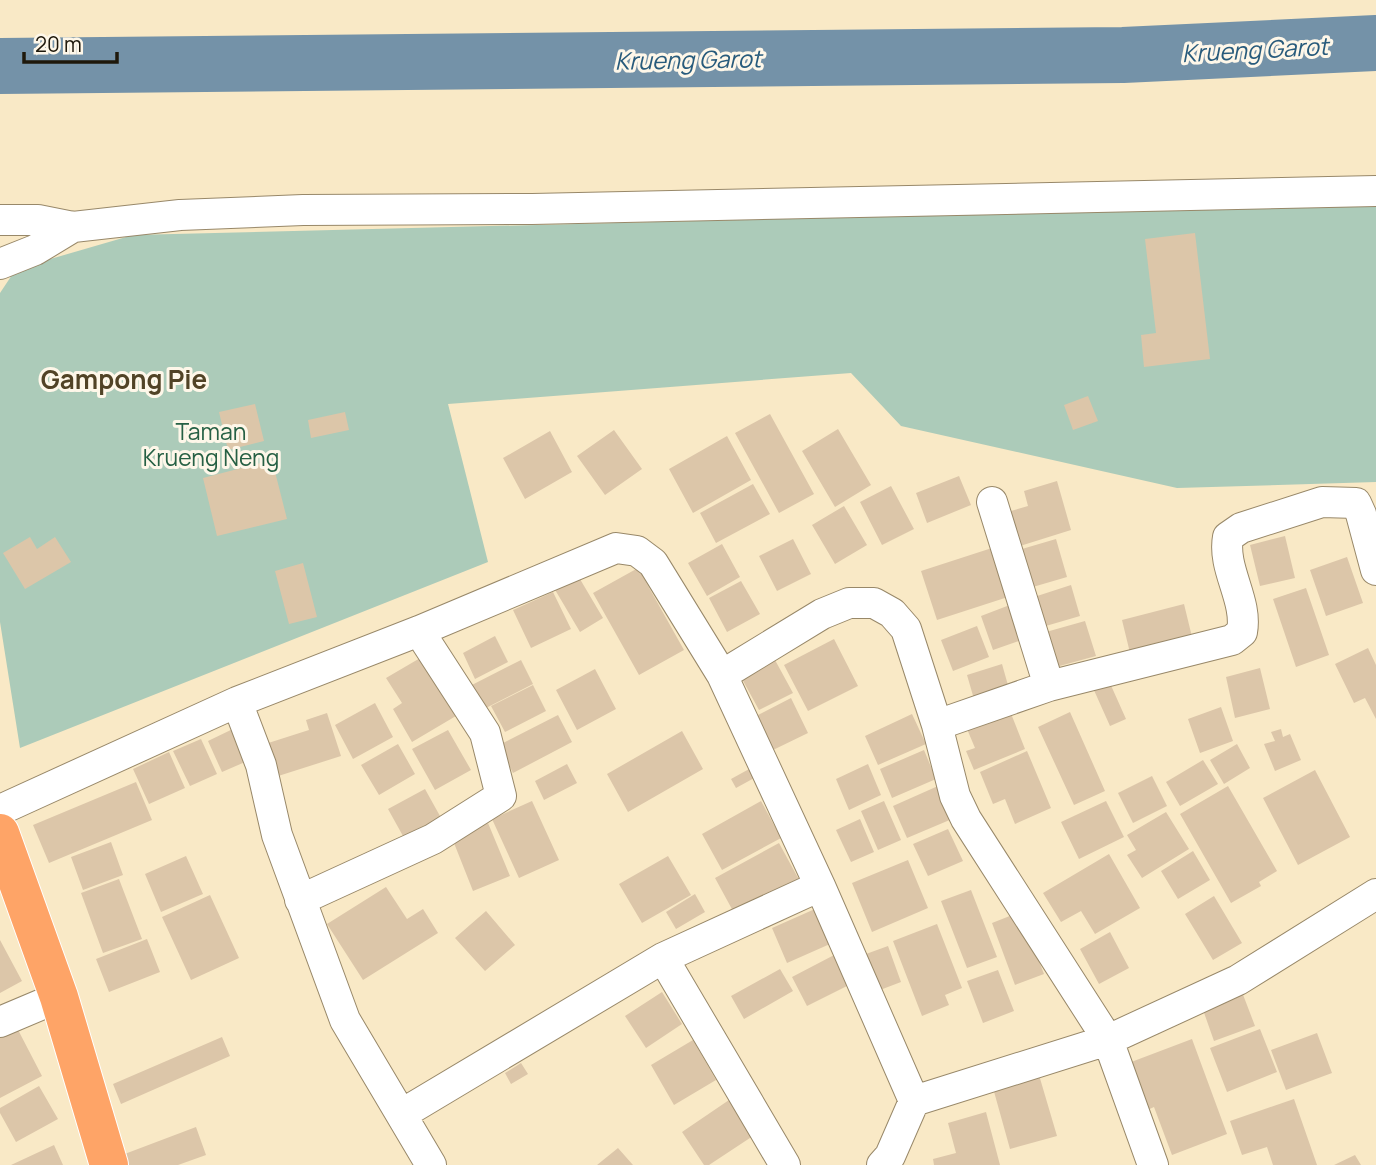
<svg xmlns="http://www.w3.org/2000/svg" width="1376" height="1165" viewBox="0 0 1376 1165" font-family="Manrope,sans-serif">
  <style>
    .green { fill: #accbb9 }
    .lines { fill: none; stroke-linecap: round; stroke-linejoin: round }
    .river { stroke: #7492a8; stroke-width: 56 }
    .building { fill: #dcc6a9 }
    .minor-casing { stroke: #988869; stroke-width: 32 }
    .trunk-casing { stroke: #fff; stroke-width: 40 }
    .minor { stroke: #fff; stroke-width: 30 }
    .trunk { stroke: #fea467; stroke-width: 38 }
    .labels { text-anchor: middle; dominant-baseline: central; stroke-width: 6; stroke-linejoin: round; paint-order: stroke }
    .park-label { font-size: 23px; fill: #266044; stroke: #fef7e9 }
    .water-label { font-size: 24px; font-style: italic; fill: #285b7c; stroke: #fef7e9 }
    .quarter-label { font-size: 26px; font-weight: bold; fill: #514326; stroke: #fef7e9 }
  </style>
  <rect width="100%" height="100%" fill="#f9e9c6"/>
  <path class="green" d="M1376,204V482L1177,488L901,426L851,373L448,404L488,562L20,748L0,622V293L16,269L133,235Z"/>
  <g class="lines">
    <path class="river" d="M0,66L1123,55L1376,43"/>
  </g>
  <path class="building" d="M1195,233L1210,359L1144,367L1141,335L1156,333L1145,239Z
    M1088,396L1098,421L1073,430L1064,405Z
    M255,404L264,441L228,450L219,412Z
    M345,412L349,430L311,438L308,420Z
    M770,414L814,494L779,513L735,433Z
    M838,429L871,485L835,507L802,451Z
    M614,430L642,469L605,495L577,456Z
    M550,431L572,472L525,499L503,458Z
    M727,436L751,480L693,513L669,469Z
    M272,460L287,519L217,536L203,478Z
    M959,476L971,505L927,523L916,493Z
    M1057,481L1071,530L1014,548L1004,513L1028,506L1024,491Z
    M753,484L770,514L716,543L700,513Z
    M891,486L914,529L882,545L860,502Z
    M844,506L867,545L835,564L812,525Z
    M1285,536L1295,578L1260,586L1250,545Z
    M30,537L37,549L55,537L71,562L25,589L3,553Z
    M793,539L811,574L777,591L759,556Z
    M1056,539L1067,577L1026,589L1015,551Z
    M722,544L740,577L707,596L688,563Z
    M995,547L1011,596L937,620L921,571Z
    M1347,557L1363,603L1326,616L1310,570Z
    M303,563L317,617L289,624L275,571Z
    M638,568L684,650L639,675L593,593Z
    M577,574L603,618L580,632L554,588Z
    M741,581L760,614L727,632L709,598Z
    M1071,585L1080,616L1039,628L1031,598Z
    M1306,588L1329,655L1296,667L1273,599Z
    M553,592L571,629L531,648L513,610Z
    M1015,603L1027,638L993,650L981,616Z
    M1184,604L1193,641L1131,657L1122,620Z
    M1085,621L1096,656L1056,667L1046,632Z
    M977,626L989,657L953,671L941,640Z
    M495,636L508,662L475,679L463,653Z
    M834,639L858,686L808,711L784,665Z
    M1368,648L1376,665V719L1365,698L1354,703L1335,664Z
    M427,654L461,713L412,742L393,709L402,703L386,678Z
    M521,660L533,684L478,712L466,688Z
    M775,660L793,693L759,710L741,677Z
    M1002,664L1011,696L976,706L967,675Z
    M1260,668L1270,709L1235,718L1226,677Z
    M595,669L616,709L577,730L556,690Z
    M1109,681L1126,719L1110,726L1093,688Z
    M533,685L546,711L505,732L491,706Z
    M791,698L808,733L773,750L756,716Z
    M375,703L393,737L353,759L335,725Z
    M1221,707L1233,741L1200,753L1188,719Z
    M1010,711L1025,749L974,770L966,751L975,748L967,729Z
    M1070,712L1105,791L1074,805L1038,727Z
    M327,713L341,756L272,778L262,745L309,730L306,720Z
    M912,714L926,744L878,765L865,736Z
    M558,715L572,742L513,773L499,745Z
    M237,727L252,759L222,772L208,741Z
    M1281,729L1283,737L1290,734L1301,760L1275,771L1264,744L1275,741L1271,732Z
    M448,730L471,770L435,790L412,749Z
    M682,731L703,769L628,812L607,774Z
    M201,739L217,774L190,786L173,751Z
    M398,744L415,774L379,795L361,765Z
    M1237,744L1250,768L1224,784L1210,760Z
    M924,750L936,779L892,798L880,769Z
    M1027,751L1051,808L1015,824L1005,799L993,804L980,772Z
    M169,752L185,788L149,804L133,769Z
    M1203,760L1218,784L1180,806L1166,782Z
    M567,764L577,783L544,800L535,781Z
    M868,764L881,795L849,810L836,779Z
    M751,768L756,777L736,788L731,779Z
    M1315,770L1350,837L1298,865L1263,798Z
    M1152,776L1167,806L1133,823L1118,793Z
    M136,782L152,820L49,863L33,825Z
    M938,786L952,819L907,838L893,806Z
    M1228,786L1277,871L1259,882L1261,886L1231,903L1180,814Z
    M425,789L445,825L408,845L388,809Z
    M532,801L559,860L519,878L492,819Z
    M761,801L781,838L722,870L702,834Z
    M884,801L901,840L878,850L861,811Z
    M1106,801L1124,837L1079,859L1061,822Z
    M1166,812L1189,849L1142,878L1127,855L1136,850L1127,835Z
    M860,819L874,852L851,862L836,830Z
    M488,823L510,876L473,891L452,838Z
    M948,829L963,861L928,876L913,844Z
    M111,842L123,875L83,890L71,857Z
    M779,843L803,887L739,922L715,878Z
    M1193,851L1210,880L1178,899L1161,871Z
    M1109,854L1140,908L1095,934L1081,911L1061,922L1043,893Z
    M186,856L203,894L161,912L145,874Z
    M668,856L691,895L642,923L619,884Z
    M908,860L928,908L872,932L852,883Z
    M119,879L142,939L103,953L81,893Z
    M386,887L407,919L423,909L438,933L363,980L327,924Z
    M971,890L997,957L967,968L941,901Z
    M695,894L705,912L676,929L666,912Z
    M210,895L239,958L191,980L162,917Z
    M1214,896L1242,943L1213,960L1185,914Z
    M824,905L839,940L787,963L772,928Z
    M486,911L515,945L485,971L455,938Z
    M1020,912L1044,974L1015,985L992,923Z
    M937,924L962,988L945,995L949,1005L922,1016L893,941Z
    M1110,932L1129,968L1099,984L1080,949Z
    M147,939L160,972L109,992L96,959Z
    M0,940L22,981L0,993Z
    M888,946L901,982L880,990L866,954Z
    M838,953L853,983L807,1006L792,977Z
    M780,969L793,991L744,1019L731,996Z
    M998,970L1014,1011L983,1023L967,981Z
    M662,992L682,1024L646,1048L625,1016Z
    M1242,992L1255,1026L1214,1041L1202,1007Z
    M15,1024L42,1076L0,1098V1031Z
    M1260,1029L1277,1072L1227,1092L1210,1048Z
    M1317,1033L1332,1073L1286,1090L1271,1050Z
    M222,1037L230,1056L121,1104L113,1084Z
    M1192,1039L1227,1134L1172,1155L1154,1107L1139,1114L1126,1064Z
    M693,1040L716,1080L674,1105L651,1065Z
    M521,1063L528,1074L511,1084L505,1073Z
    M1039,1075L1057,1136L1010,1149L993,1088Z
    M39,1086L58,1119L16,1142L0,1113V1108Z
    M732,1098L756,1134L709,1165H704L682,1132Z
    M1294,1099L1317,1165H1273L1267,1147L1242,1155L1230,1121Z
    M986,1112L1000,1165H934L933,1159L956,1153L948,1123Z
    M196,1127L206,1155L178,1165H125L122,1155Z
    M54,1145L63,1165H11Z
    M618,1148L633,1165H597Z
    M1355,1155L1361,1165H1334Z"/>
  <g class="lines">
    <g class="minor-casing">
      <path id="minor" d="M0,220H38L73,227L180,215L303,210L532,209L1376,191
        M0,264L35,250L73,227
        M992,502L1049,686
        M722,675L822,614L849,603H874L892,613L906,629L937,725L955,796L966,819L1108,1040L1153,1165
        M237,702L261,765L277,835L345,1020L431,1165
        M937,725L1049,686L1232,640L1242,632C1248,600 1222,569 1228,537L1241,528L1322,502L1356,503L1361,514L1376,570
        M0,810L237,702L419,631L616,548L637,551L653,563L722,675L820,886L914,1101
        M300,900L433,839L501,796L485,733L419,631
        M0,1022L59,997
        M402,1114L663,958
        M785,1165L663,958L820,886
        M882,1165L890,1156L914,1101L1108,1040L1238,980L1376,894"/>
    </g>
    <g class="trunk-casing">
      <path id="trunk" d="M0,833L59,997L109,1165"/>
    </g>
    <use href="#minor" class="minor"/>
    <use href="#trunk" class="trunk"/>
  </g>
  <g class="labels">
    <g class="park-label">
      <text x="211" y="431">Taman<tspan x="211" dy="26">Krueng Neng</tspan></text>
    </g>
    <g class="water-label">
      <text transform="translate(1255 49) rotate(-3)">Krueng Garot</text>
      <text transform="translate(688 59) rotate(-1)">Krueng Garot</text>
    </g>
    <g class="quarter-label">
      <text x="124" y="379">Gampong Pie</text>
    </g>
  </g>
  <path d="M24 52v10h93v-10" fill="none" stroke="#1e180b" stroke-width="3.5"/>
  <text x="35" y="52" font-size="21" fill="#1e180b" stroke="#fef7e9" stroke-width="5" paint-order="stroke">20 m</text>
</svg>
